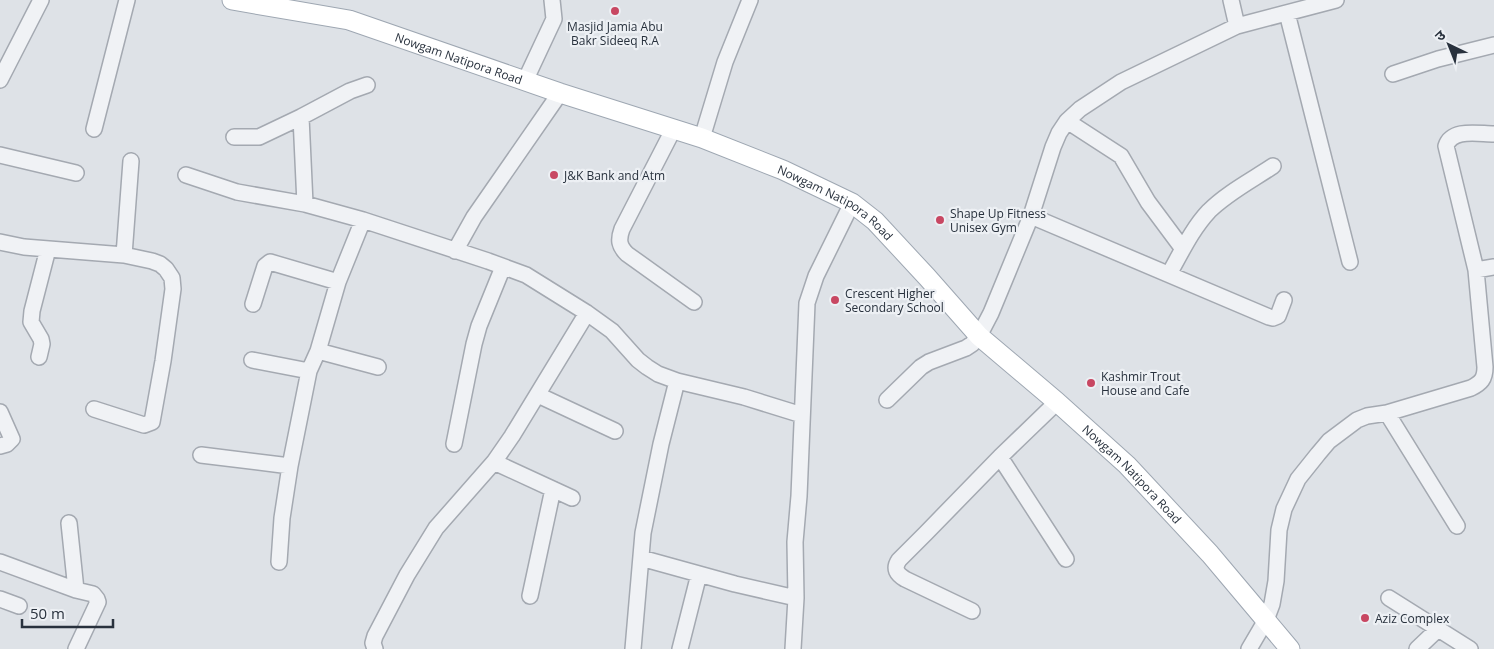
<svg xmlns="http://www.w3.org/2000/svg" width="1494" height="649" viewBox="0 0 1494 649" font-family="'Open Sans','Noto Sans Devanagari',sans-serif">
  <style>
    .lines { fill: none; stroke-linecap: round; stroke-linejoin: round }
    .minor-casing { stroke: #a4a9b1; stroke-width: 18 }
    .major-casing { stroke: #9ea7b2; stroke-width: 21 }
    .minor { stroke: #f0f2f5; stroke-width: 15 }
    .major { stroke: #fff; stroke-width: 19 }
    .poi-dot { fill: #c84762; stroke: #edf0f4; stroke-width: 2 }
    .labels { text-anchor: middle; dominant-baseline: central; stroke-width: 4.5; stroke-linejoin: round; paint-order: stroke }
    .poi-label { font-size: 12px; fill: #28313d; stroke: #edf0f4; text-anchor: start }
    .street-label { font-size: 12px; fill: #28313d; stroke: #edf0f4 }
  </style>
  <rect width="100%" height="100%" fill="#dee2e7"/>
  <g class="lines">
    <g class="minor-casing">
      <path id="minor" d="M1231,0L1237,26
        M1287,13L1350,262
        M1393,74L1438,59L1494,45
        M0,80L41,0
        M525,81L554,19L552,0
        M301,117L305,204
        M1067,121L1121,156L1148,202L1183,249
        M674,128L622,229C618,240 619,246 627,254L694,302
        M94,129L127,0
        M234,137H259L301,117L350,91L367,85
        M702,138L725,62L750,0
        M0,155L76,173
        M186,175L237,192L305,204L363,220L488,261L526,275L587,313L612,331L638,360L647,367L658,374L677,381L744,397L802,415
        M1031,216L1269,317L1273,318L1278,316L1284,300
        M0,242L24,247L124,255L152,261L160,264L166,269L172,278L173,289L163,361L152,422L144,425L94,409
        M455,251L474,217L560,93
        M124,255L131,161
        M1476,270L1494,267
        M1169,274C1181,253 1192,229 1209,211C1227,193 1252,180 1273,166
        M253,304L265,266L270,262L338,282
        M318,351L378,367
        M39,357L42,344L41,339L31,322L32,311L48,249
        M252,360L309,371
        M538,395L615,431
        M887,400L921,367L929,362L966,348L972,344L979,336L991,313L1031,216L1053,147L1059,133L1067,121L1080,109L1121,82L1237,26L1336,0
        M0,412L12,439L7,444L0,446
        M1387,413L1457,526
        M454,444L474,344L479,326L503,267
        M201,455L290,466
        M1000,457L1066,559
        M494,462L572,498
        M69,523L76,590
        M641,558L735,584L796,598
        M0,562L76,590L93,594L97,599L98,602L76,649
        M279,562L282,518L290,466L309,371L318,351L338,282L363,220
        M530,596L553,489
        M1389,598L1470,649
        M0,599L19,606
        M972,611L905,579C897,574 893,569 899,560L926,533L1000,457L1057,402
        M375,649L373,643L375,636L407,575L436,528L494,462L512,436L587,313
        M633,649L643,533L661,444L677,381
        M680,649L699,574
        M793,649L796,598L795,542L799,496L807,303L816,276L852,203
        M1249,649L1266,620L1272,604L1276,581L1279,530L1284,509L1298,479L1318,454L1329,441L1357,420L1367,416L1387,413L1471,388C1481,383 1485,379 1485,367L1476,270L1446,146C1452,128 1478,134 1494,134
        M1417,649L1438,629"/>
    </g>
    <g class="major-casing">
      <g id="major">
        <path id="s1" d="M232,0L349,20L560,93L702,138L783,170L852,203L875,221L927,277L979,336L1057,402L1127,465L1210,554L1290,649"/>
      </g>
    </g>
    <use href="#minor" class="minor"/>
    <use href="#major" class="major"/>
  </g>
  <g class="poi-dot">
    <circle cx="615" cy="11" r="5"/>
    <circle cx="554" cy="175" r="5"/>
    <circle cx="940" cy="220" r="5"/>
    <circle cx="835" cy="300" r="5"/>
    <circle cx="1091" cy="383" r="5"/>
    <circle cx="1365" cy="618" r="5"/>
  </g>
  <g class="labels">
    <g class="poi-label">
      <text x="615" y="26" text-anchor="middle">Masjid Jamia Abu<tspan x="615" dy="14">Bakr Sideeq R.A</tspan></text>
      <text x="564" y="175">J&amp;K Bank and Atm</text>
      <text x="950" y="213">Shape Up Fitness<tspan x="950" dy="14">Unisex Gym</tspan></text>
      <text x="845" y="293">Crescent Higher<tspan x="845" dy="14">Secondary School</tspan></text>
      <text x="1101" y="376">Kashmir Trout<tspan x="1101" dy="14">House and Cafe</tspan></text>
      <text x="1375" y="618">Aziz Complex</text>
    </g>
    <g class="street-label">
      <text stroke="none"><textPath href="#s1" startOffset="235">Nowgam Natipora Road</textPath></text>
      <text stroke="none"><textPath href="#s1" startOffset="640">Nowgam Natipora Road</textPath></text>
      <text stroke="none"><textPath href="#s1" startOffset="1045">Nowgam Natipora Road</textPath></text>
    </g>
  </g>
  <g transform="translate(1449 45) rotate(317)" stroke="#edf0f4" stroke-width="4" paint-order="stroke">
  <path d="M0-4L9 19L0 12L-9 19Z" fill="#28313d"/>
  <text y="-8" font-size="14" font-weight="bold" text-anchor="middle" fill="#28313d">उ</text>
  </g>
  <path d="M22 619v8h91v-8" fill="none" stroke="#28313d" stroke-width="2.5"/>
  <text x="30" y="619" font-size="15" fill="#28313d" stroke="#edf0f4" stroke-width="4" paint-order="stroke">50 m</text>
</svg>
